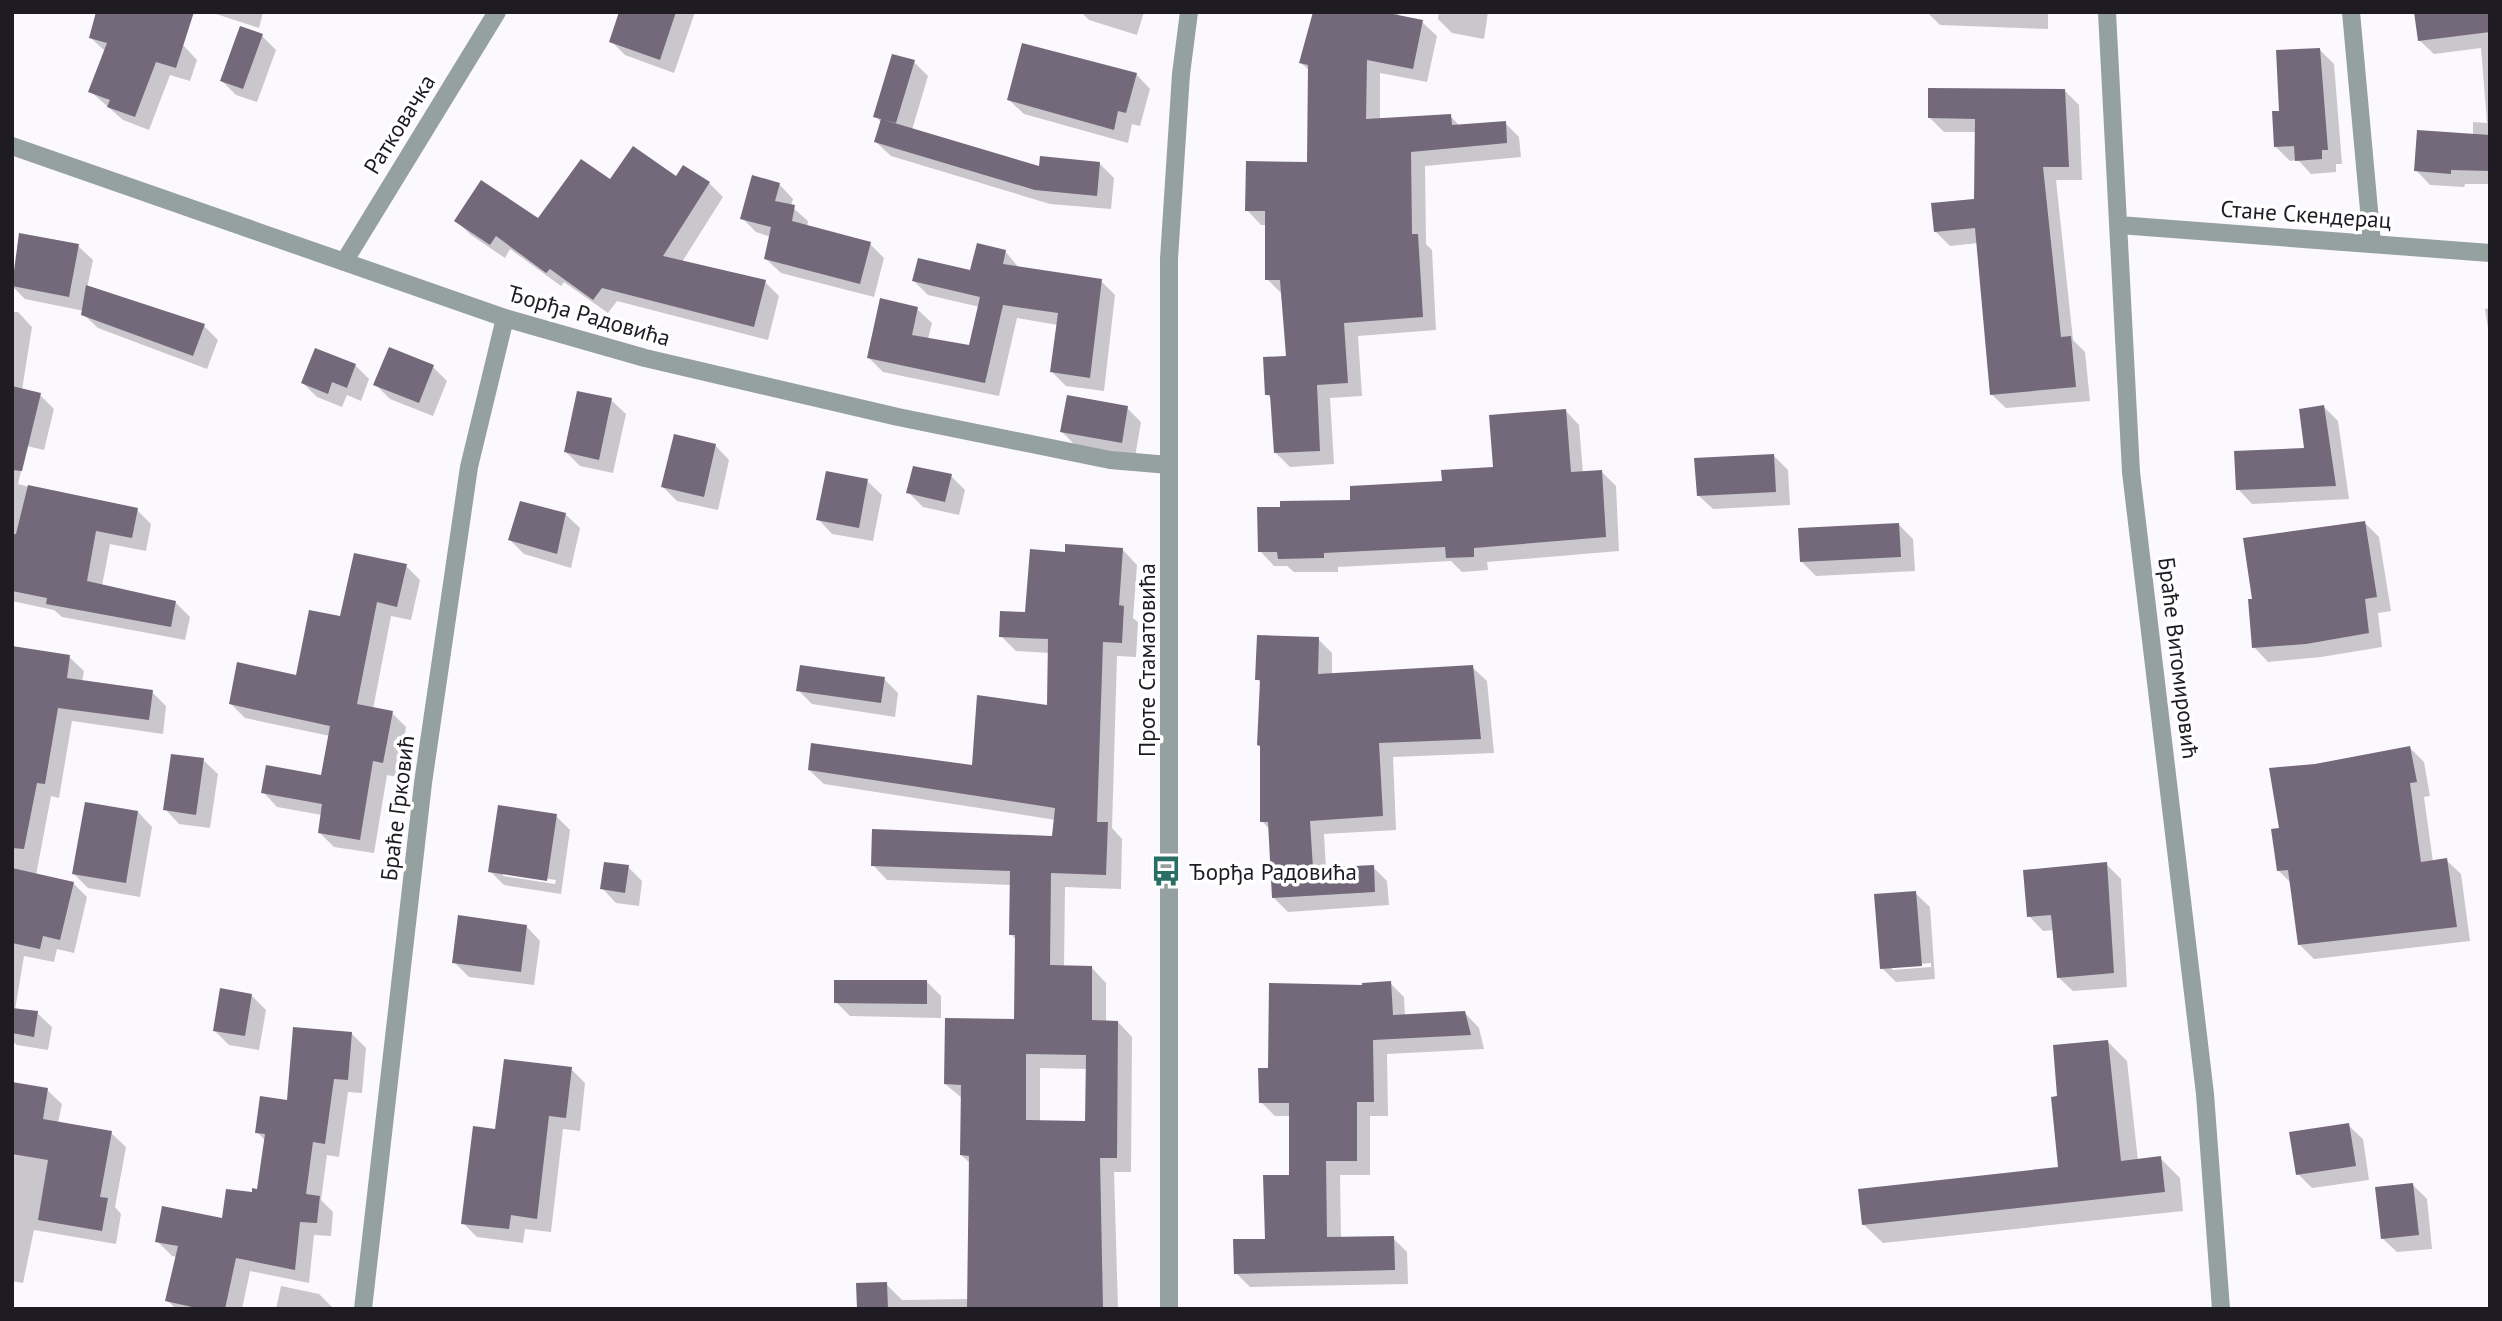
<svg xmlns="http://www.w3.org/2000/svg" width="2502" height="1321" viewBox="0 0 2502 1321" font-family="'PT Sans',sans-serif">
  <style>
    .shadow { fill: #0003; fill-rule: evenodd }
    .building { fill: #74697b; fill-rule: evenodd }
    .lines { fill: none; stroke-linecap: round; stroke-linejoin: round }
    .minor { stroke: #95a19e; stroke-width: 18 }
    .tertiary { stroke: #95a19e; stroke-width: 18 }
    .labels { text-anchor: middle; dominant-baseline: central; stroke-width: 7; stroke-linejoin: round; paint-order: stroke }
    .street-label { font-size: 23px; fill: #1f1b22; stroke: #fff }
    .poi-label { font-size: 23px; fill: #1f1b22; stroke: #fff; text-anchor: start }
  </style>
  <rect width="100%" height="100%" fill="#fcf9fe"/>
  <path class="shadow" d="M210,12H263L259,28Z
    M621,12H695L674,73L625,55L611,41Z
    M1081,12H1144L1137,35L1089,20Z
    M1314,12H1399L1398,17L1422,22L1437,36L1427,82L1380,73V120L1450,116L1460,126L1505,123L1519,137L1521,157L1425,166L1426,244L1432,250L1436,330L1358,336L1362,396L1330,398L1334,464L1290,467L1275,452L1272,400L1267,394L1288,358L1281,293L1267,279V225H1261L1247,210L1309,164L1310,71L1301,63Z
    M1439,12H1488L1484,39L1452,33L1438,19Z
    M1927,12H2048V29L1940,25Z
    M2490,12V184H2465L2464,187L2430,185L2416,170L2473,136V122L2487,123L2481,48L2434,54L2419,40Z
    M262,36L276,50L257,102L236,95L222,81Z
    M91,38L183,45L197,60L190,81L170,75L149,130L123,120L90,91L105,51Z
    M2320,50L2334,64L2342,164H2336V172L2311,174L2298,160L2290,161L2276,147L2281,112Z
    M914,62L928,76L912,130L1041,168L1100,164L1114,178L1111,209L1050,204L891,156L876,142L882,123L875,116Z
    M1136,74L1150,89L1140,126L1132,124L1128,143L1024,114L1009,100Z
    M2065,91L2079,105L2082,180H2056L2073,340L2085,352L2090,401L2006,408L1991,394L1978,243L1950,246L1935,231L1976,201V132H1944L1930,118Z
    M677,179L709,183L723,197L682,262L765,282L779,296L768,340L617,301L608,313L564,282L561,286L510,249L505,258L471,235L456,221L538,220Z
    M779,184L793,199L791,206L808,221L807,227L870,244L884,258L874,297L781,273L766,259L771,237L756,232L742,218Z
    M21,235L78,246L93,260L87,288L204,326L218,340L207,369L98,328L83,314L84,311L25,299L12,286Z
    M1005,251L1019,268L1101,281L1115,295L1104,391L1066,386L1052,372L1058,325L1017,318L999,396L883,372L869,358L917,309L932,323L928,339L970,347L980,307L928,295L914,281L972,273Z
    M2490,308V341L2485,309Z
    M12,312H18L32,327L22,390L40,395L54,409L44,450L27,446L18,484L83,501L137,510L151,524L146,551L110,544L102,586L175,602L190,617L185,640L62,617L54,610L12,601Z
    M355,365L369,379L361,401L347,395L342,407L317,397L303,383Z
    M433,367L447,381L433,416L390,399L375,384Z
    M611,400L626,414L613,473L580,466L566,452Z
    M2324,407L2338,421L2349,499L2252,504L2238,489L2306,450Z
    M1127,408L1141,422L1135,457L1076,446L1062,432Z
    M1565,410L1579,425L1583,473L1602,472L1616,486L1619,551L1487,562L1488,570L1462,572L1451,561L1338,567V572H1294L1287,566H1274L1260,551L1352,502L1495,469Z
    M715,445L729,460L718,510L677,501L663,487Z
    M1774,456L1788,470L1790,505L1713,509L1698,495Z
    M951,476L965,490L959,515L923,507L908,492Z
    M867,481L882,495L873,541L832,534L818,519Z
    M565,514L580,528L571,568L524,554L510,540Z
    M2365,523L2379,537L2391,611L2378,613L2382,647L2321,657L2268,662L2254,647Z
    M1899,525L1913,539L1915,571L1816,576L1802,562Z
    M1123,550L1137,565L1133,618L1138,622L1136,657L1117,656L1112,828L1122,839L1121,889L1065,887L1064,967L1092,968L1106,983V1022H1118L1132,1037L1131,1172H1114L1118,1309H859L886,1284L902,1300L968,1299L971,1164L961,1155L962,1098L945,1084L1015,1021L1016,940L1011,934V885L887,880L873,865L1054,838L1056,820L824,784L809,770L974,767L1048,707L1050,653L1016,651L1001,636L1027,614L1066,553ZM1040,1068L1087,1069V1123L1040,1122Z
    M406,566L420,580L411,620L391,616L373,709L392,713L406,727L397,777L387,775L374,853L334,847L320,833L322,815L277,807L263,792L322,777L330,736L245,718L230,703L298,677L342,618Z
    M1318,639L1332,653V675L1472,667L1487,681L1494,753L1393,757L1396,830L1324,834L1326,869L1373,867L1387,881L1389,905L1288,912L1274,898L1270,830L1262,821V684L1257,679Z
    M12,655L69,657L84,671L82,682L152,692L166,706L163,734L72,721L59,798L51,796L36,875L73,883L87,897L74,953L57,949L54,962L24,956L15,1010L37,1013L52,1027L48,1050L17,1045L12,1041Z
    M884,679L898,693L895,717L812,704L798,690Z
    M2410,748L2424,762L2430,796L2424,797L2433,862L2446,860L2461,874L2470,941L2314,959L2299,944L2292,884L2278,870L2281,830L2316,765Z
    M203,760L218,774L210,828L179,824L165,809Z
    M138,812L152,827L140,897L88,888L74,874Z
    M556,816L570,830L561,894L504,885L490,871ZM503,872L556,880L555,884L503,876Z
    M2106,864L2121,879L2127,987L2073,991L2058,977L2054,930L2043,931L2029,916Z
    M628,867L642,881L639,906L616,903L602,888Z
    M1915,893L1930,907L1935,979L1896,982L1882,968ZM1931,963V967L1892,970V966Z
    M526,926L540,941L534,985L469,977L454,962Z
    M927,982L941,996V1018L850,1016L836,1002Z
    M1390,983L1404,997L1405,1016L1465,1013L1479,1028L1484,1049L1387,1054L1388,1116H1370V1175H1340L1341,1239L1393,1238L1407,1252L1408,1284L1250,1287L1236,1273L1266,1240L1290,1177V1116H1275L1261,1102L1270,1070L1364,987Z
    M251,995L266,1010L259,1050L229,1045L214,1030Z
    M351,1033L366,1048L362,1093L348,1092L339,1157L327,1155L321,1200L333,1212L331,1236L314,1235L309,1283L250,1271L242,1309H176L167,1300L177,1257L172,1256L157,1241L223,1220L259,1191L266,1141L257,1132Z
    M2107,1041L2127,1061L2138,1161L2160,1158L2180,1178L2183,1211L1883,1243L1863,1224L2060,1169L2059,1098Z
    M571,1069L585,1083L580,1131L563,1129L551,1232L525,1229L523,1243L477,1237L463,1223L497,1131Z
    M12,1084L47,1090L62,1104L58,1123L111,1133L126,1147L115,1207L121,1214L116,1244L34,1230L23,1283L12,1281Z
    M2348,1125L2363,1139L2369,1180L2312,1188L2298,1174Z
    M2413,1185L2427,1199L2432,1249L2397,1252L2382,1238Z
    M281,1286L319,1294L334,1309H276Z"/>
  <path class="building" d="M96,12H194L176,68L156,62L135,117L107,107L110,100L88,92L107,43L89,38Z
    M619,12H676L660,60L609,42Z
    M1313,12H1383L1423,20L1413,69L1367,60L1366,119L1451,114L1452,125L1506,121L1507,143L1411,152L1412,234H1418L1423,317L1344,323L1348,383L1317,385L1320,451L1274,453L1270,395H1265L1263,357L1286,356L1280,280H1265V211H1245L1246,161L1307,162L1308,65L1299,63Z
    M2414,12H2490V32L2418,41Z
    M240,26L263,34L243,89L220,81Z
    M1022,43L1137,73L1126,113L1118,111L1114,130L1007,100Z
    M2320,48L2328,150H2322V159L2295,161L2294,146L2274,147L2272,111H2279L2276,50Z
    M892,54L915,60L896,123L873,117Z
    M1928,88L2065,89L2069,167H2043L2061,337L2071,336L2076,387L1990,395L1975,228L1934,232L1931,203L1974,199L1975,119L1928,118Z
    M881,119L1039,166L1040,156L1100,162L1097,196L1035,190L874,142Z
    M2417,130L2490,135V171L2451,170V174L2414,171Z
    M633,146L676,176L683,165L710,182L663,256L766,280L754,327L602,288L593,300L550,269L546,273L496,236L490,245L454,221L481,180L538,218L581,159L610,179Z
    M752,175L780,183L775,201L795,205L792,221L871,242L860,284L764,259L771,227L740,219Z
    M19,233L79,244L69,297L12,286Z
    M977,243L1006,250L1003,264L1102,279L1090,378L1050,372L1058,313L1003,305L985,383L867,358L880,298L918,307L912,335L969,345L980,297L912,281L918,258L970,270Z
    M86,285L205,324L193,356L81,315Z
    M389,347L434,365L419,403L373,385Z
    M315,348L356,364L347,388L332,382L328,394L301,383Z
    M12,386L41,393L22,471L12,470Z
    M577,391L612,398L599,460L564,452Z
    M1067,395L1128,406L1122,443L1060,432Z
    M2324,405L2336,486L2236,490L2234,451L2304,448L2299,409Z
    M1566,409L1571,472L1602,470L1606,537L1474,548V557L1446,558L1445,547L1324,553V558L1278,559L1277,552H1258L1257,507H1280V501L1350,500V486L1442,481L1441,470L1493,467L1489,415Z
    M674,434L716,444L704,497L661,487Z
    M1774,454L1776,492L1697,496L1694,458Z
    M913,466L952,474L945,502L906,493Z
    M826,471L868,479L859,528L816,520Z
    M28,485L138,508L132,538L96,531L87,581L176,601L171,627L46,604L47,598L12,591V534H16Z
    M520,501L566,513L557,554L508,540Z
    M2365,521L2377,597L2365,599L2369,633L2306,644L2252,648L2248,599H2252L2243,538Z
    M1899,523L1901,557L1800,562L1798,528Z
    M1065,544L1123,548L1119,605L1124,606L1122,643L1103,642L1097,822H1108L1106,875L1051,873L1050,965L1092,966V1020L1118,1021L1117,1158H1100L1103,1309H967L969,1156L960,1155L961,1085L944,1084L945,1018L1014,1019L1015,935H1009L1010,871L871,866L872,829L1052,836L1055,808L808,770L811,743L972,765L977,695L1047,705L1048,639L999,637L1000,611L1025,612L1030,549L1065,552ZM1026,1054L1086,1055L1085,1121L1026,1120Z
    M354,553L407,564L397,607L377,602L357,704L393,711L383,763L373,761L360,840L318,833L322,804L261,793L266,765L321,775L330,726L229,704L237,662L296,675L309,610L340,616Z
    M1257,635L1319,637L1318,674L1473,665L1481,739L1379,743L1383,816L1310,821L1313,868L1374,865L1375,892L1272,898L1268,822H1260V746L1257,745L1260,680H1255Z
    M12,646L70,655L67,678L153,690L149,720L58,708L45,784L37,783L24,849L12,848Z
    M800,665L885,677L881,703L796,691Z
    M2410,746L2417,782L2410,783L2421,862L2447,858L2457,927L2298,945L2288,870L2277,871L2271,829L2279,828L2269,768L2315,764Z
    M171,754L204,758L196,815L163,810Z
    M85,802L138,811L126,883L72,874Z
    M498,805L557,814L547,881L488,872Z
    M604,862L629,865L625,893L600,889Z
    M2107,862L2114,973L2057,978L2051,915L2027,917L2023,870Z
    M12,868L74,882L60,940L43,936L40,949L12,943Z
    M1916,891L1922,966L1880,969L1874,894Z
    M458,915L527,925L521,972L452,963Z
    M834,980H927V1004L834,1003Z
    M1391,981L1393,1015L1465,1011L1471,1035L1373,1040L1374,1102H1357V1161H1326L1327,1237L1394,1236L1395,1270L1234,1274L1233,1239H1265L1263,1175H1289V1103H1259L1258,1068H1268L1269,983L1362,985V983Z
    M220,988L252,994L245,1036L213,1031Z
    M12,1008L38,1011L34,1037L12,1033Z
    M293,1027L352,1032L348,1080L334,1079L325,1144L313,1142L306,1194L320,1196L317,1223L300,1222L295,1270L236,1258L225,1309H201L165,1301L178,1246L155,1242L162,1206L222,1218L226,1189L252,1192V1188L257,1189L265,1134L255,1133L260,1096L287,1100Z
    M2108,1040L2121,1161L2161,1156L2165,1192L1862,1225L1858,1189L2058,1167L2051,1097L2057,1096L2053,1045Z
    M504,1059L572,1067L566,1118L549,1116L537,1219L511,1215L509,1229L461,1224L473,1126L495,1129Z
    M12,1082L48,1088L43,1119L112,1131L100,1197L108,1198L102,1231L38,1220L48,1160L12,1154Z
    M2349,1123L2356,1166L2296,1175L2289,1132Z
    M2413,1183L2419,1235L2381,1239L2375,1187Z
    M887,1282L888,1309H857L856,1283Z"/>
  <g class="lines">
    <path class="minor" d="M2107,12L2131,472L2205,1094L2221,1309
      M2351,12L2372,243
      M12,146L505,318L645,358L898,417L1110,460L1169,465
      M2119,225L2490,253
      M344,262L497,12
      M363,1309L423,783L469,467L505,318"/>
    <path class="tertiary" d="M1169,1309V259L1181,74L1189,12"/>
  </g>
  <defs>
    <g id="bus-bare" transform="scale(2.415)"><path d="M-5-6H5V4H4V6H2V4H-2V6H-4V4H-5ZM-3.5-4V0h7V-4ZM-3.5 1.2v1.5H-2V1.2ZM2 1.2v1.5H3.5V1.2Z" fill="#296f65" stroke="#fff" stroke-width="2.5" paint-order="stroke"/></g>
  </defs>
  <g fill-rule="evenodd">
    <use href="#bus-bare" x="1166" y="871"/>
  </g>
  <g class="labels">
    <g class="street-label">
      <text transform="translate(399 124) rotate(-58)">Ратковачка</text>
      <text transform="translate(2306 214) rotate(4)">Стане Скендерац</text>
      <text transform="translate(589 315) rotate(16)">Ђорђа Радовића</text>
      <text transform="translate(2179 658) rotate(83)">Браће Витомировић</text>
      <text transform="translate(1146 660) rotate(-90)">Проте Стаматовића</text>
      <text transform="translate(397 808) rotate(-83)">Браће Грковић</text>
    </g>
    <g class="poi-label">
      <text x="1189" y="871">Ђорђа Радовића</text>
    </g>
  </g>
  <rect width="2502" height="1321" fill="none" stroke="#1f1b22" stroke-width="28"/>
</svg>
